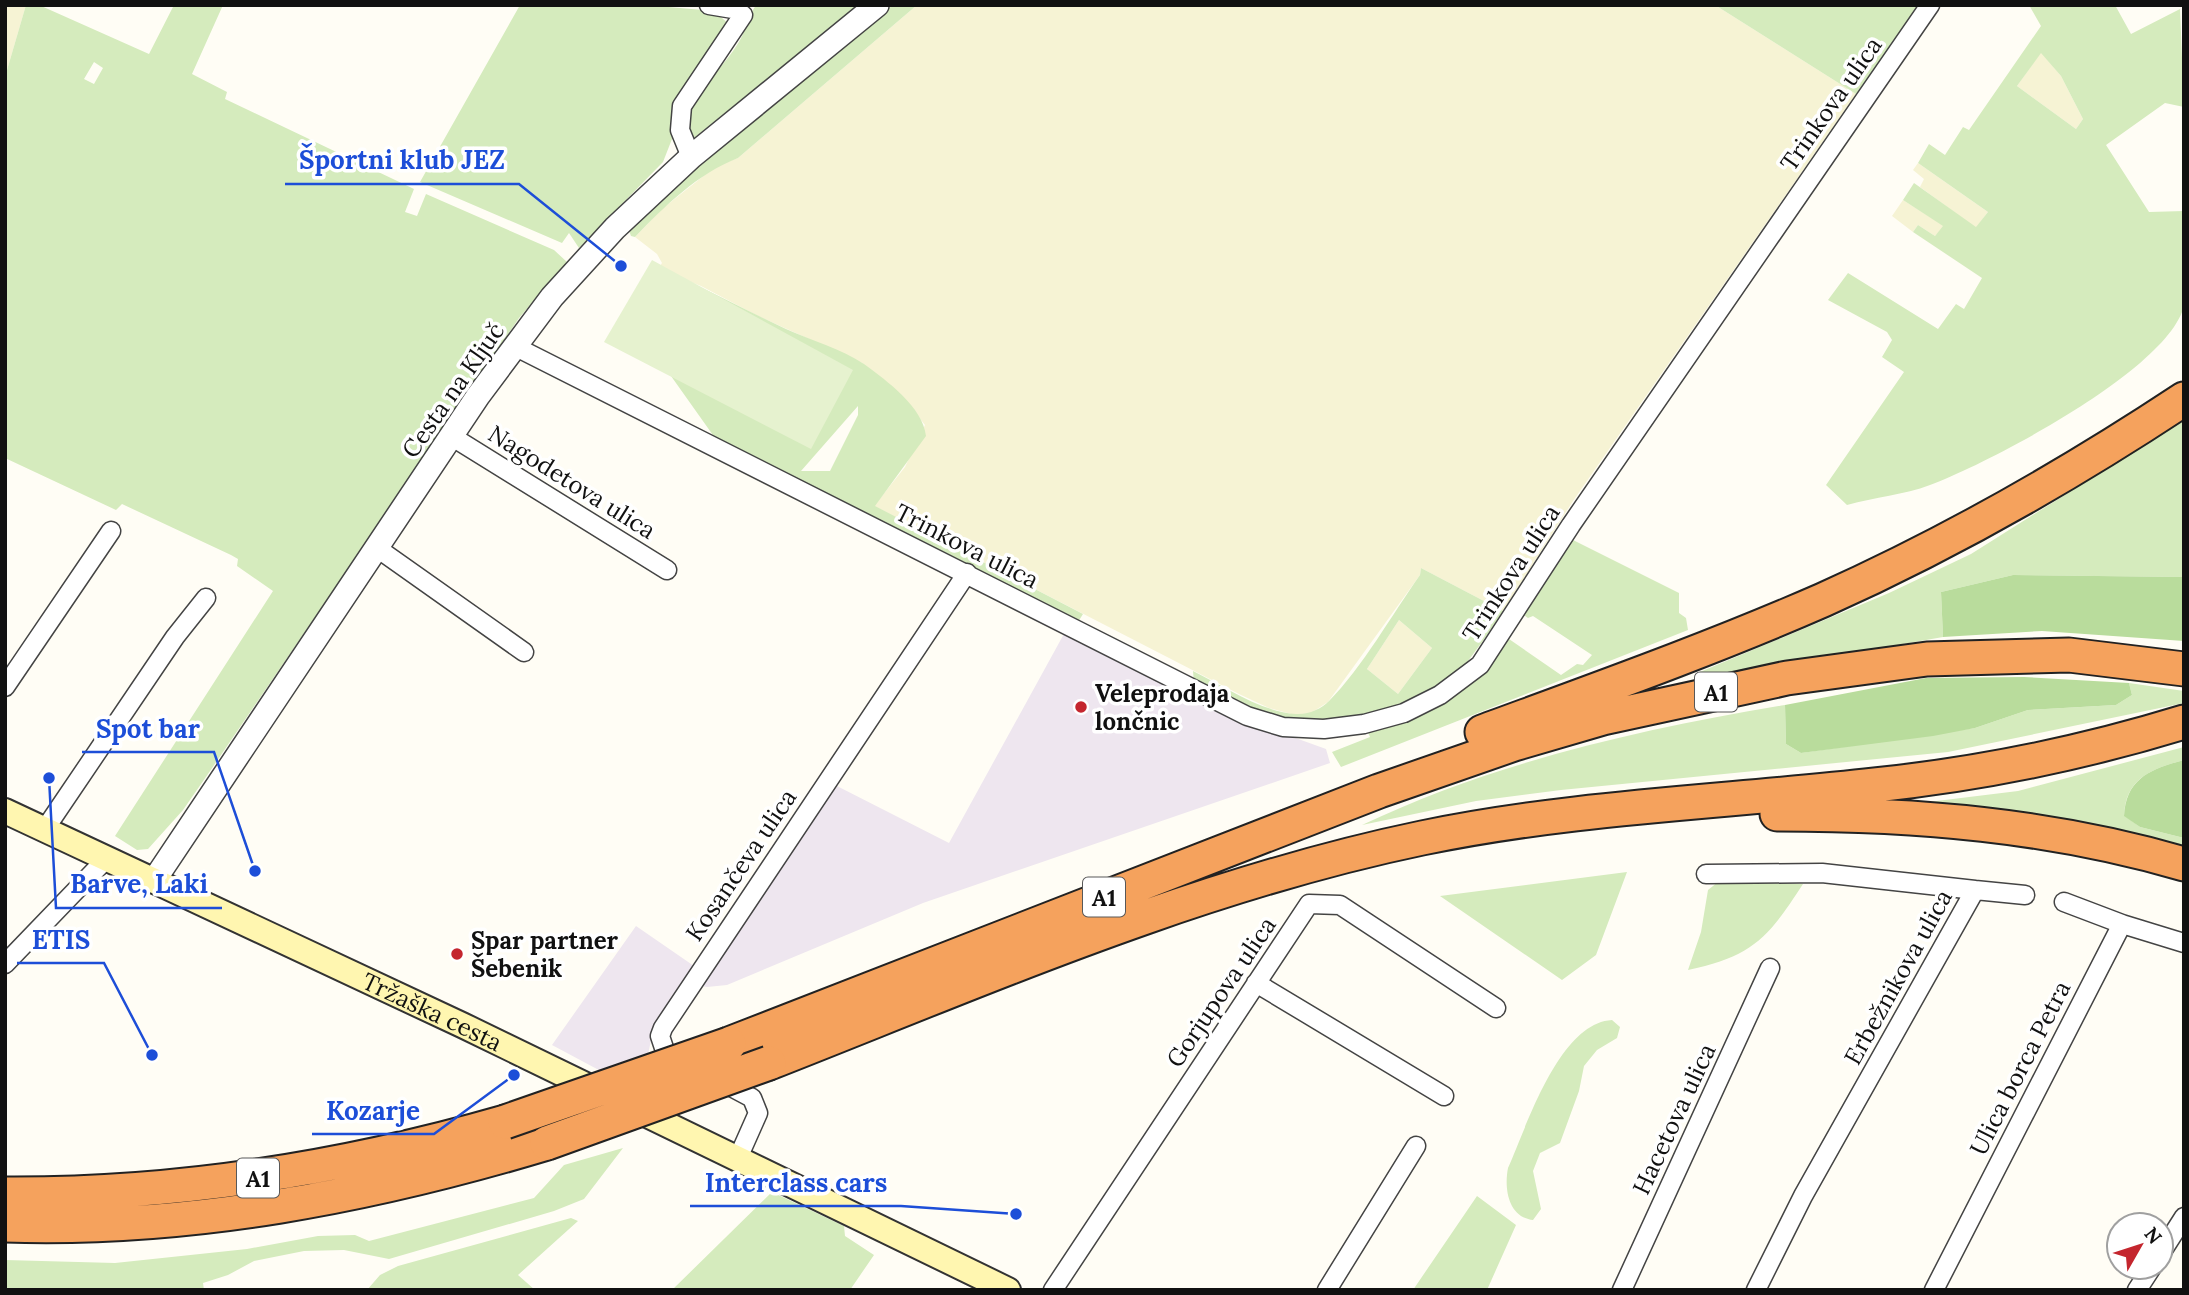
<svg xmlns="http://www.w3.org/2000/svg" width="2189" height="1295" viewBox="0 0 2189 1295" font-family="Lora,serif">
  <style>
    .industrial { fill: #eee6ef }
    .farmland { fill: #f6f3d4 }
    .green { fill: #d5ebbd; fill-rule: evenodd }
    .forest { fill: #b9dc9c }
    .pitch { fill: #e6f2cf }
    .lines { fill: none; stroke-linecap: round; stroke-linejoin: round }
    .minor-casing { stroke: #444; stroke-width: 21 }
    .tertiary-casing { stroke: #444; stroke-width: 26 }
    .secondary-casing { stroke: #333; stroke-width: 28 }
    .motorway-casing { stroke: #222; stroke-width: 37 }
    .minor { stroke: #fff; stroke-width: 18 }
    .tertiary { stroke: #fff; stroke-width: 23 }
    .secondary { stroke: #fff6b0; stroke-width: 24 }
    .motorway { stroke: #f5a25d; stroke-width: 33 }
    .motorway-bridge-casing { stroke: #222; stroke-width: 37; stroke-linecap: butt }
    .motorway-bridge { stroke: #f5a25d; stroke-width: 33 }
    .poi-dot { fill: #c4262e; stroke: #fff; stroke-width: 2.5 }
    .labels { text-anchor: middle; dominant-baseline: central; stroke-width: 7; stroke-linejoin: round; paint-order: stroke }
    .shield { fill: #fff; stroke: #585858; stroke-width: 2 }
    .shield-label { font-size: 23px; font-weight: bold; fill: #111 }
    .street-label { font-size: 24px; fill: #111; stroke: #fff }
    .poi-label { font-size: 24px; font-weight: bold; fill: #111; stroke: #fff; text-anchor: start }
    .leader { fill: none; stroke: #1d4ed8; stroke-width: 2.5 }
    .callout-dot { fill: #1d4ed8; stroke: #fff; stroke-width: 2.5 }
    .callout-label { font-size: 26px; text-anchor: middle; font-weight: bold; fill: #1d4ed8; stroke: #fff; stroke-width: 7; stroke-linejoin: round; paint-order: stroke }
  </style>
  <rect width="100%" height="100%" fill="#fffdf5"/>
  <path class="industrial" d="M1065,632L1232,715L1326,749L1330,763L923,903L727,985L707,987L695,985L833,784L949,843Z
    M636,926L694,966L653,1031L640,1092L552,1045Z"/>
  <path class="farmland" d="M5,5H26L5,77Z
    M917,5H1715L1856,94L1573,501L1503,611L1421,568L1420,575L1328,702L1311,713L1295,715L1269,708L1239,694L874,506L905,467L925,425L905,400L862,363L758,316L701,286L658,269L662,263L657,254L635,237L662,209L716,166L738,158Z
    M2041,52L2061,76L2083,119L2076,129L2017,86Z
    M1918,163L1988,212L1976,228L1920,187L1924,179L1913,170Z
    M1903,200L1944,226L1935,236L1918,225L1913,232L1892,216Z
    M1399,620L1432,648L1398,694L1367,669Z"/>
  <path class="green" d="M26,5H39L149,54L174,5H223L192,74L227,92L225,99L414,189L405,212L417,216L426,194L554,250L567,262L519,318L208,774L183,810L148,849L137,850L115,836L273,591L237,566L238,559L231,555L122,504L116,510L5,458V77ZM94,62L103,68L94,84L84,79Z
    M520,5H646L714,11L730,25L680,99L671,124L672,139L663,162L579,248L569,233L562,243L420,182Z
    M756,5H859L694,138L687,134C687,92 717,77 737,45C746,32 747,18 756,5Z
    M893,5H917L738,158C697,174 665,206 635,237L631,236L628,228L653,204Z
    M1715,5H1920L1856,94Z
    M2029,5H2115L2131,34L2180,9L2184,107L2165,103L2106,145L2149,212L2184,211C2184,233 2189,295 2182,312C2158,374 1993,461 1930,485C1904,495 1875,497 1847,505L1826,485L1904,372L1882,357L1892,340L1887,332L1828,300L1848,273L1938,329L1956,304L1964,309L1982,278L1913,232L1918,225L1935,236L1943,226L1903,200L1914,183L1976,227L1988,212L1918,163L1929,144L1945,155L1963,127L1969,130L2041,26ZM2041,53L2061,76L2083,119L2076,129L2017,86Z
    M658,269C702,286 743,309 786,329C810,340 842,349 864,364C887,381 923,407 926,436L875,506L1083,614L1078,622L715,438L627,314ZM858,406V415L830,471H801Z
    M2184,420V577L2013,575L1941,592L1943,637L1709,678L1700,672L1889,593L1971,554Z
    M1567,537L1679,593V613L1686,618L1688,630L1341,767L1332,752L1370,737L1367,730L1500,649L1509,639L1561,675L1577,664L1583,665L1592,655L1533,616L1528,618L1521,613Z
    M1421,568L1503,611C1490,631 1475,653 1459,672C1423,712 1335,730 1284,720C1252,714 1223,697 1194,684L1193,671C1224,686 1261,712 1296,714C1308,715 1321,709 1329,701C1362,668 1393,613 1420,575ZM1399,620L1432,648L1398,694L1367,669Z
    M2129,683L2184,691V703L1948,752L1561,790L1476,801L1362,825C1494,762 1642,729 1785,705L1786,744L1801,753L1975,728L2028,710L2116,705L2132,695Z
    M2184,747V760C2151,769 2126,778 2124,815L2140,827L2184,838V846L1912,804L2018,791Z
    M1627,872L1596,955L1562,980L1440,896Z
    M1718,882L1803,884C1768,938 1753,956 1688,970L1701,932L1708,890Z
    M1612,1020L1620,1027L1617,1038L1597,1050L1584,1066L1579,1091L1560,1143L1540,1153L1533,1171L1541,1209L1533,1220C1508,1217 1504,1188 1508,1168C1527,1126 1559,1023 1612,1020Z
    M623,1148L584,1199L554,1211L389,1259L344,1250L304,1251L254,1261L228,1275L203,1283L204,1290H5V1260L115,1263L247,1249L318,1236L355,1235L369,1241L534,1198L564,1165Z
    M772,1192L844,1226L845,1236L874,1255L850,1290H672Z
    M1477,1196L1516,1225L1487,1290H1413Z
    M571,1218L578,1221L518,1275L535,1290H367L380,1275L398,1266Z"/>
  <path class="forest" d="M2013,575L2184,577V641L2042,631L1943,637L1941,592Z
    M2024,677L2129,683L2132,695L2116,705L2028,710L1975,728L1933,736L1801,753L1786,744L1785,705L1926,678Z
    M2184,760V838L2140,827L2124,816C2126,778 2151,769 2184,760Z"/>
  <path class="pitch" d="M652,260L853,370L811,449L604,342Z"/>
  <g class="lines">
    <g class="minor-casing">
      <path id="minor" d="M691,157L680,130L682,106L743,15L733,9L709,5
        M514,346L1247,716L1283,727L1324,729L1364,724L1404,713L1440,695L1480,665L1571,525L1930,5
        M451,436L667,570
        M377,548L524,652
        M5,687L111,531
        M45,829L175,637L206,598
        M1706,874L1822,873L1975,890L1803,1196L1756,1290
        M1975,890L2025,895
        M2122,924L2184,943
        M5,964L108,857
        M1256,983L1444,1096
        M684,1061L665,1051L660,1036L663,1028L967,573
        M720,1081L752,1098L758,1113L738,1158
        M2161,1253L2184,1217
        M1053,1290L1309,904L1340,905L1496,1008
        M1327,1290L1416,1146
        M1622,1290L1770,968
        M1934,1290L2122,924L2064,902
        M2137,1290L2152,1267"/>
    </g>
    <g class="tertiary-casing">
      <path id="tertiary" d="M155,879L478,396L552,297L615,228L691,157L877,5"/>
    </g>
    <g class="secondary-casing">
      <g id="secondary">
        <path id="s1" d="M5,811L462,1025L1008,1290"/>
      </g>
    </g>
    <g class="motorway-casing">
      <path id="motorway" d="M1482,732C1596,690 1711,649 1823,600C1948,544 2069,475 2184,399
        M1777,814C1915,814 2051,825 2184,864
        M729,1044L1379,791L1514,744L1603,718L1787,678L1927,659L2069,655L2184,669
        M769,1063C983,979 1196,885 1422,838C1571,807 1724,802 1875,785C1980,774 2083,753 2184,722
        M5,1194C176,1195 341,1169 505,1122
        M5,1225C190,1231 371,1196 547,1143"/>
    </g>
    <use href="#minor" class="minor"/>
    <use href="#tertiary" class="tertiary"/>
    <use href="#secondary" class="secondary"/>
    <use href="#motorway" class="motorway"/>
    <g class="motorway-bridge-casing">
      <path id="motorway-bridge" d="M505,1122L729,1044
        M547,1143L769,1063"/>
    </g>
    <use href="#motorway-bridge" class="motorway-bridge"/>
  </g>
  <g class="poi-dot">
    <circle cx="1081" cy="707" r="7"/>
    <circle cx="457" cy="954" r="7"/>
  </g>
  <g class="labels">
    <g class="shield">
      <rect x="1695" y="672.5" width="42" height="39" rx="5"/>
      <rect x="1083" y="877.5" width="42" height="39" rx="5"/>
      <rect x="237" y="1158.5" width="42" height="39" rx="5"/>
    </g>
    <g class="shield-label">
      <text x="1716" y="692">A1</text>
      <text x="1104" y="897">A1</text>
      <text x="258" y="1178">A1</text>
    </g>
    <g class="street-label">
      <text transform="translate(1831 104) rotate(-55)">Trinkova ulica</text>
      <text transform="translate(453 390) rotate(-55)">Cesta na Ključ</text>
      <text transform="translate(572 482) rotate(32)">Nagodetova ulica</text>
      <text transform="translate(967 546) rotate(27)">Trinkova ulica</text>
      <text transform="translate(1511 573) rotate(-57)">Trinkova ulica</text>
      <text transform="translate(741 865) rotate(-56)">Kosančeva ulica</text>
      <text transform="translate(1898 977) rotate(-61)">Erbežnikova ulica</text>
      <text transform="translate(1221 992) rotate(-56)">Gorjupova ulica</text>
      <text stroke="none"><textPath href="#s1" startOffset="472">Tržaška cesta</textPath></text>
      <text transform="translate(2020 1068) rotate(-63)">Ulica borca Petra</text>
      <text transform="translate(1674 1119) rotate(-65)">Hacetova ulica</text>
    </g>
    <g class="poi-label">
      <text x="1095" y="693">Veleprodaja<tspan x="1095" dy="28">lončnic</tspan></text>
      <text x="471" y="940">Spar partner<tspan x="471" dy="28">Šebenik</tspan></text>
    </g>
  </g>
  <path class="leader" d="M621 266L519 184H285M255 871L214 752H82M49 778L56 908H222M152 1055L104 963H17M514 1075L434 1134H312M1016 1214L901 1206H690"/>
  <g class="callout-dot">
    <circle cx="621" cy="266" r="7"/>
    <circle cx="255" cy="871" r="7"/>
    <circle cx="49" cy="778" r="7"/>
    <circle cx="152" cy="1055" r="7"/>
    <circle cx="514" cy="1075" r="7"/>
    <circle cx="1016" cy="1214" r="7"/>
  </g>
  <g class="callout-label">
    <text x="402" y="169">Športni klub JEZ</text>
    <text x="148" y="738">Spot bar</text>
    <text x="139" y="893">Barve, Laki</text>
    <text x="61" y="949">ETIS</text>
    <text x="373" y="1120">Kozarje</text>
    <text x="796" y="1192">Interclass cars</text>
  </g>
  <rect width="2189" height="1295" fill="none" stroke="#111111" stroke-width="14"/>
  <g transform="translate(2140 1246) rotate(51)"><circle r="33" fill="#ffffff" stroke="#a0a0a0" stroke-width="2"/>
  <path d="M0-5L12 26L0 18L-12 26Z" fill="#c4262e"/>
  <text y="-10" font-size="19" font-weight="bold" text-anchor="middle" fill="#111111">N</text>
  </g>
</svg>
